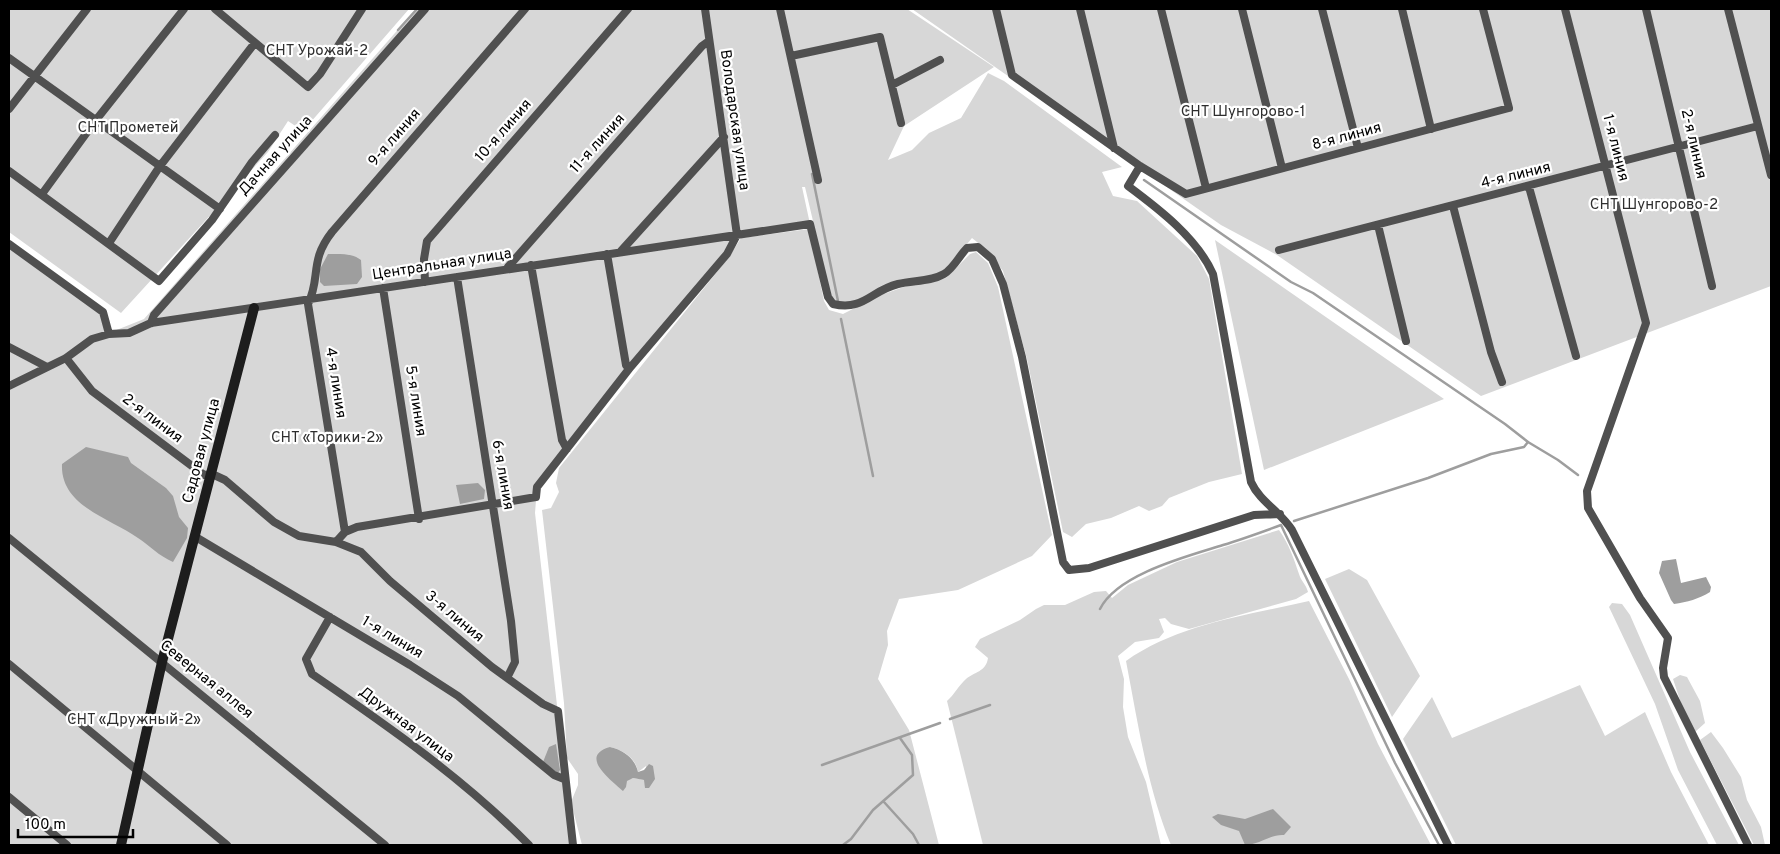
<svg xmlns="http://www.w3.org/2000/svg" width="1780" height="854" viewBox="0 0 1780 854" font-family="Overpass,sans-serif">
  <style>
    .green { fill: #d7d7d7; fill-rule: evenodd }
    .water { fill: #9e9e9e }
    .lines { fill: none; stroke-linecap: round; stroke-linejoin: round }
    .stream { stroke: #9e9e9e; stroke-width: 2.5 }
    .street { stroke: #505050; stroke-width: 8 }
    .secondary { stroke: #1d1d1d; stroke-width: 10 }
    .labels { text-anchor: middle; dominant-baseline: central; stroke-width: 4.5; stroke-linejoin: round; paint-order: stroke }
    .park-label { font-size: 15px; fill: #2e2e2e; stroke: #fff }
    .street-label { font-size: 15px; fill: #000; stroke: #fff }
  </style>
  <rect width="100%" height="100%" fill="#fff"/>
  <path class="green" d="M9,9H409L303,131L288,121L268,152L121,313L9,232Z
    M416,9H907L994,67L904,126L888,160L912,150L929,133L961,118L988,73L1004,81L1122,167L1102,172L1113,196L1137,201L1197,256L1209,279L1242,474L1209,482L1169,498L1162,506L1149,511L1139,506L1111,518L1086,524L1072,537L1063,532L1027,359L1003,271L987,250L972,238L943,273L853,305L834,303L829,296L813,230V221L805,187H802L810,224L737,235L735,242L537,488L535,513L573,845H9V244L103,312L109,333L144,319Z
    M912,9H1771V286L1481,396L1277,255L1221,225Z
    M809,229L824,301L829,310L843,314L898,286L946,278L970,254L976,252L988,263L998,287L1052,535L1032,556L958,590L899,599L887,631L888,645L878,679L909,730L939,845H582L571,802L578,785V774L567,758L564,703L542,510L551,508L559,492L556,483L559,468L729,257L741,238ZM610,747C623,750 636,758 638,772L646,766V788L645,780L633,778L615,783L607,776Z
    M1215,240L1444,399L1264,470Z
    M1279,530C1289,544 1294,559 1299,574C1301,581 1306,584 1308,592L1296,599L1189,629L1171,624L1165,618L1159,619L1164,632L1159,638L1135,642L1118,656L1124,679L1123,707L1128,737L1146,782L1161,845H983L947,701C954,695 959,685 966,679C974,672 986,672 988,658L975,647L980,639L1020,620L1036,609L1044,605H1065L1094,592L1106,591L1112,598L1128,585L1177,562Z
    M1349,569L1367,580L1420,676L1392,717L1325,579Z
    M1309,601L1349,679L1378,744L1431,845H1171C1147,787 1138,723 1126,661C1178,624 1249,615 1309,601Z
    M1612,603L1622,604L1630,615L1690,752L1739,845H1717L1678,770L1655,704L1609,607Z
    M1680,675L1687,677L1700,701L1705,723L1695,732L1682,706L1673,679Z
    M1580,685L1605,736L1645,712L1671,772L1709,845H1456L1403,739L1432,697L1452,738Z
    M1711,732L1723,748L1741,777L1747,800L1761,827L1765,845H1754L1700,740Z"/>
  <path class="water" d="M328,254C339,254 352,253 361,260L362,277L357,284L324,286L320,282V269Z
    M86,447L128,457L131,463L166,488L173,496L179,517L188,528L187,538L173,562C159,556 150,546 138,538C110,518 60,506 62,464Z
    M478,483L485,490L484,499L460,504L456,485Z
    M1676,559L1681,583L1706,577L1711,587L1710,592C1699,599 1687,602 1674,604L1671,600L1659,573L1662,561Z
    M556,744L560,770L558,773L543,762L549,747Z
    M610,747C623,750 635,758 638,772L644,770L649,764L653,766L655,779L649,788H645L644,780L633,778L627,781L626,787L623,791C611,780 578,756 610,747Z
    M1273,809L1291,827L1284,835C1270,834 1260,845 1245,845L1239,831L1221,825L1212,817L1218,814L1245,819Z"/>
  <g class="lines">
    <path class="stream" d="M398,30L417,9
      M812,174L838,301
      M1144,180L1291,282L1313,293L1505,424L1528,442L1558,460L1578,475
      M841,319L873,476
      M1294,521L1428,478L1491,454L1524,447L1528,442
      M1281,525L1395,763L1439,845
      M1100,609C1117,574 1188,556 1223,545C1243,539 1262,532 1281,525
      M950,719L990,705
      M822,765L940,723
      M884,802L913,834L919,845
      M843,845L851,839L873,810L913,775L912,755L900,738"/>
    <path class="street" d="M215,9L308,87L320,74L362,9
      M780,9L818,180
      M996,9L1012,75L1140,166L1186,194L1509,108L1483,9
      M1080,9L1114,148
      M1161,9L1206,188
      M1242,9L1282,168
      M1322,9L1358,148
      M1402,9L1431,129
      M1565,9L1646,323L1587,491L1588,508L1640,598L1668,638L1663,668L1664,677L1748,845
      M1646,9L1712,286
      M1728,9L1771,175
      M791,56L880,37L901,123
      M9,58L220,209
      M892,85L940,60
      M9,109L87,9
      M1140,166L1128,186C1159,209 1197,238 1213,274L1251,482C1260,502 1280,511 1292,530L1448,845
      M9,171L159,281L212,220L252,162L275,135
      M1529,187L1576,356
      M42,194L96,120L184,9
      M1453,206L1491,352L1502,382
      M1378,225L1406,341
      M109,243L160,166L254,44
      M9,244L103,312L109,334
      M1279,250L1758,126
      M621,251L724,137
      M607,254L626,365L629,369
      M531,265L562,440L567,449
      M508,267L702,46L709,41
      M457,277L511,621L515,662L508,676
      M425,282L424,259L427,241L628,9
      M383,288L419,519
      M151,323L154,315L425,9
      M9,347L47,367
      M66,358L92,391L204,475L212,474L225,480L274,522L299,536L336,542L361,552L390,581L492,667L543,704L558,711L573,845
      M9,386L66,358L92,339L109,334L129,333L151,323L810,224L828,297L833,304C864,311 870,291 898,284C913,280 930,282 944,274C954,268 959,256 967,248L978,247L992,259L1003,284L1022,357L1063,562L1069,570L1089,568L1254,515L1280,514
      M345,532L308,304C321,278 309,261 332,232L525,9
      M194,536L410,665L458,696L554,775L564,779
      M9,538L385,845
      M336,542L345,532L357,527L536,497L537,487L629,369L727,254L737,235L705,9
      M330,617L306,659L312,674C388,726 464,779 529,845
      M9,664L227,845
      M9,797L67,845"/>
    <path class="secondary" d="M121,845L162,662L254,308"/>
  </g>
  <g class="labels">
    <g class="park-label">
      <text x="317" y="51">СНТ Урожай-2</text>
      <text x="1243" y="112">СНТ Шунгорово-1</text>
      <text x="128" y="128">СНТ Прометей</text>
      <text x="1654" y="205">СНТ Шунгорово-2</text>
      <text x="327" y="438">СНТ «Торики-2»</text>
      <text x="134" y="720">СНТ «Дружный-2»</text>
    </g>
    <g class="street-label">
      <text transform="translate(734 120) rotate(82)">Володарская улица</text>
      <text transform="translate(504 131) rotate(-49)">10-я линия</text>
      <text transform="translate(1347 137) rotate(-15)">8-я линия</text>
      <text transform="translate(395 138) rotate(-49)">9-я линия</text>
      <text transform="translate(598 144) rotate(-48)">11-я линия</text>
      <text transform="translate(1693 144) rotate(77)">2-я линия</text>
      <text transform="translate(1615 148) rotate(76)">1-я линия</text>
      <text transform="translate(276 156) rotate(-48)">Дачная улица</text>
      <text transform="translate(1516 176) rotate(-14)">4-я линия</text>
      <text transform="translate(442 265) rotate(-9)">Центральная улица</text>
      <text transform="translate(335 383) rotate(81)">4-я линия</text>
      <text transform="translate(415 401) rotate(81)">5-я линия</text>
      <text transform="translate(152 419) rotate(37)">2-я линия</text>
      <text transform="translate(202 451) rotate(-75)">Садовая улица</text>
      <text transform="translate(502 475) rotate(80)">6-я линия</text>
      <text transform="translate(454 617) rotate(40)">3-я линия</text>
      <text transform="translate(392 638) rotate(31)">1-я линия</text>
      <text transform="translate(206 680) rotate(39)">Северная аллея</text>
      <text transform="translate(406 725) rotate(37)">Дружная улица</text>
    </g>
  </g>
  <rect width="1780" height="854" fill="none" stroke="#000000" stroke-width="20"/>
  <path d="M18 829v8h115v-8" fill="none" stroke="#000000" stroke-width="2.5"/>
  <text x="25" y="829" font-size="15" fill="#000000" stroke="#ffffff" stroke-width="4" paint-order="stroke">100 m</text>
</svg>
